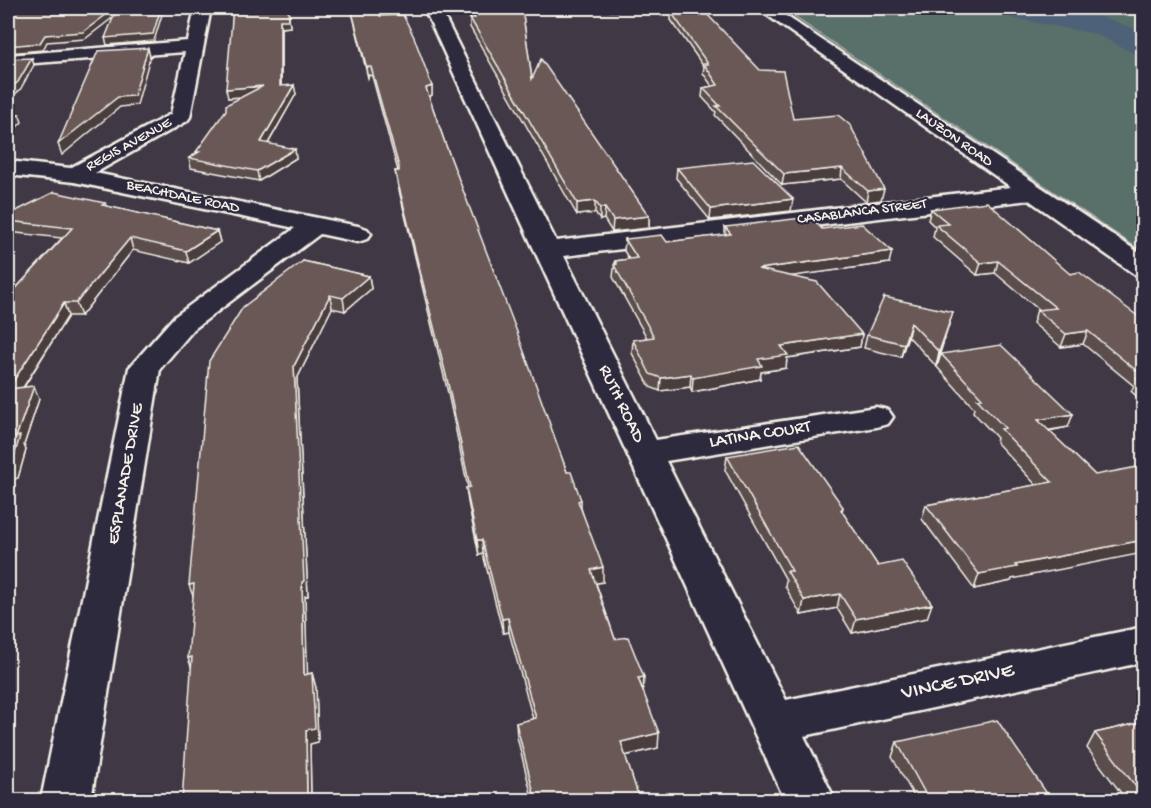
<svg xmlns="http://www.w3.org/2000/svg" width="1151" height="808" viewBox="0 0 1151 808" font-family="'Gochi Hand',sans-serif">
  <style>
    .green { fill: #586f69; stroke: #a6b0a8; stroke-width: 1.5 }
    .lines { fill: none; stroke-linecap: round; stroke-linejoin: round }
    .river { fill: #4d6278; fill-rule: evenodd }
    .minor-casing { stroke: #f4f1e8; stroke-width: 5 }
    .minor { fill: #2f2a3d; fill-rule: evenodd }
    .wall { fill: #5a4d4b; stroke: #f4f1e8; stroke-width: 1.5 }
    .shaded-wall { fill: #4a3e3d; stroke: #f4f1e8; stroke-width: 1.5 }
    .building { fill: #695957; stroke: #f4f1e8; stroke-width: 1.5 }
    .labels { text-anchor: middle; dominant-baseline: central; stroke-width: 4.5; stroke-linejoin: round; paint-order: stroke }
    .far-street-label { font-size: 15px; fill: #f4f1e8; stroke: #2f2a3d }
    .street-label { font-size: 18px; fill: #f4f1e8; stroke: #2f2a3d }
    .near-street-label { font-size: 21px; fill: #f4f1e8; stroke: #2f2a3d }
  </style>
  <rect width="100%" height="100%" fill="#403845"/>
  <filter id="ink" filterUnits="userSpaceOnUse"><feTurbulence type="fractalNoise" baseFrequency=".0167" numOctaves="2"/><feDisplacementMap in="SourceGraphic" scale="12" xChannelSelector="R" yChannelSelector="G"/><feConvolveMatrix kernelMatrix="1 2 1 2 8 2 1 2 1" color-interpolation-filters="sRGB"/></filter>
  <g filter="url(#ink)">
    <path class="green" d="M781,8H1143V252Z"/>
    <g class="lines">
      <path class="river" d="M992,8C1043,2 1098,11 1144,33V56L1133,53L1096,34L1007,17L997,14Z"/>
      <g class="minor-casing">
        <path id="minor" d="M195,8H211L190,117L187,121L95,173L358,226L367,229L371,234L367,239L358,242L320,234L194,329L160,369L91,800H41L129,368L174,317L295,228L74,182L8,175V161L70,168L171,114L185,52L8,65V55L188,41Z
          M424,8H440L556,241L1011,187L757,8H774L1144,256V276L1134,274L1029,200L564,256L656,440L876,407L888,410L893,417L888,424L876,427L666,461L786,700L1144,627V662L804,736L835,800H785Z"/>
      </g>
      <use href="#minor" class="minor"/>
    </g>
    <path class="wall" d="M233,8H288L290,27L281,28V86L296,94L268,144L296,158L259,181L191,168L189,158L197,153L196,152L242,97L228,98Z
      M351,8H385L383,16L432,86V95L429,97L445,143L567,472L581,500V508L603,582L596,583L615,639L643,691L658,748L625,756L640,801H533L517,737L516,723L533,719L509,632L503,633L483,554L479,555L468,502L466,488H468L448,393L397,182L395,171H398L372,76L369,75L368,78Z
      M465,8H522L532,79L649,216V228L612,232L604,219L600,220L595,213L577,215L470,27V18H471Z
      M609,8H665V11H610Z
      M671,12L793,119L881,200L866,202L841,179L782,185L715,115L716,112L702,97L703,88L712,86L703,73L704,67L671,20Z
      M677,168L791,211L710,220L676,178Z
      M105,203L106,206L217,231L220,242L189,263L133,250L81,316H68L24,387L39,399L24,445L26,450L18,478L14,479L8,500V297L62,238L8,232V215Z
      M931,209L1070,274L1143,320V402L1131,391L1134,386L1083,344L1061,347L1033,323L1037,310H1039L995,273L977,275L933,237L935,227L928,220Z
      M725,227L822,229L889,263L791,276L862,334L860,347L787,358L786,368L761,372L760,379L692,392L690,387L660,391L650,387L632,353L633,340L647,338L613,277L615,261L629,259L624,251L625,239L667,242L725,235Z
      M303,261L369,276L371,289L345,311L332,308L297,379L308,596H305L307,674L312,673L316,688L318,742L310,744L311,801H182Z
      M953,312L936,366L908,336L901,357L864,348L867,335Z
      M941,354L1068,427L1049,431L1095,475L1012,579L1011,581L974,589L922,519L926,505L1036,485L996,442L997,438L973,412L974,408L937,367Z
      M727,456L843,507L842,512L878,566L927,618L852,633L837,608L801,615L785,586L786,580L725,470Z
      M1143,722V801H1127L1087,748L1095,733Z
      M897,742L1052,801H910L911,799L915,798L892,757Z"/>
    <path class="shaded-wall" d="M115,8H119L120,12L85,39L47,42L43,50L8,53V46L45,35Z
      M161,8H164L154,41L107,45L105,38Z
      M288,8L290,27L281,28V95L280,86V20Z
      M382,8H385L381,25L380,16Z
      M148,48L150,57L137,105L120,107L62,155L58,144Z
      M32,58L34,65L20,90L8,100V90Z
      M294,85L296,94L263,152L261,142Z
      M263,86L265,95L228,98L226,89Z
      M432,86V95L427,98L426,88Z
      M19,114L22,122L8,136V125Z
      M295,149L296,158L259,181L257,171Z
      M842,168L841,179L782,185L784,174Z
      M8,184L12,195L8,199Z
      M884,189L881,200L866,202L868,191Z
      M793,199L791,211L710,220L711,209Z
      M595,201V213L577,215V203Z
      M600,208H605L604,219L600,220Z
      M649,216V228L612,232L613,220Z
      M217,231L220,242L189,263L186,251Z
      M130,238L133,250L81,316L76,303Z
      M892,251L889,263L757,281L758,269Z
      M998,261L995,273L977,275L981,263Z
      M369,276L371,289L345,311L343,298Z
      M330,295L332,308L297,379L308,596H305L308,689L304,675L302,582L294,366Z
      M64,303L68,316L14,402L8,389Z
      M953,312L949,324L936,366L939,352Z
      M911,323L908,336L901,357L904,344Z
      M1088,331L1083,344L1061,347L1066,334Z
      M862,334L860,347L787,358L786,368L761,372L760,379L692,392L693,378L758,359L781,346Z
      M691,374L690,387L660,391L661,378Z
      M34,386L39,399L24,445L26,450L18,478L14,479L8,500V466L16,437Z
      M1073,414L1068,427L1033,433L1038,420Z
      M477,540H482L483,554L479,555Z
      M1143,540V553L1012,579L1011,581L974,589L979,574L1015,565Z
      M603,567V582L591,584V570Z
      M194,584V599L189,585Z
      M840,594L837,608L801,615L804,600Z
      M932,604L927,618L852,633L856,619Z
      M508,618L509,632L503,633L502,619Z
      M192,657L193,672L188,658Z
      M312,673L316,688L318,742L310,744L311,801H307L306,730Z
      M644,677L643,691L638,678Z
      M659,733L658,748L620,757L621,742Z"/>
    <path class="building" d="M8,8H115L83,32L45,35L40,43L8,46Z
      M117,8H161L153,34L105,38Z
      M233,8H288L289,20H280V86L294,85L261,142L295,149L257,171L189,158L199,152H196L226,110V105L263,86L226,89Z
      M351,8H382L380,16L403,15L414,37L432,86L426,88L445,143L517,332L567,472H571L581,500L578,501L603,567L591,570L615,639L628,637L644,677L638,678L659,733L621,742L640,801H536L516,723L536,718L508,618L502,619L482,540H477L466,488L470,487L447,379L395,171H399V167L371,67L368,66L367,69Z
      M469,8H522L532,79L541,59L649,216L613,220L605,208H600L595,201L577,203L470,18H475Z
      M704,11L760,70L783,71L793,119L838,115L850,125L884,189L868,191L842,168L784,174L716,106H720L703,88L718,85L704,64H708L671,12Z
      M148,48L134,96L118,97L58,144L98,51Z
      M32,58L18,82L8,90V59Z
      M8,114H19L8,125Z
      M753,160L793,199L711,209L677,168Z
      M54,192L105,203L102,205L217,231L186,251L130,238L76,303H64L8,389L34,386L16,437L20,436L12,464L8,466V297L72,228L8,221V215Z
      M987,202L1070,274L1079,272L1143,320V376L1088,331L1066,334L1037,310L1056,308L998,261L981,263L936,225L949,224L931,209Z
      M811,217L822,229L862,224L892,251L758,269L817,282L862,334L781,346L788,355L758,359L762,366L693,378L691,374L661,378L650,374L633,340L654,337L614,265L617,264L615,261L637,258L625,239L662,235L667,242L731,234L725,227Z
      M303,261L369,276L343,298L330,295L294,366L304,581L302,582L304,675L312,673L315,728L306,730L307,801H182L192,657L188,658L194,584L189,585L209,361L243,307Z
      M884,297L953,312L939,352L911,323L904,344L867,335Z
      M1001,345L1073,414L1038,420L1095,475L1143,466V540L1015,565L1017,567L979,574L926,505L1052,482L1001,429L1005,428L977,399L982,398L941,354Z
      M1143,377V383L1137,378Z
      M799,444L843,507L841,510L878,566L902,561L932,604L856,619L840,594L804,600L787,571H792L727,456Z
      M997,720L1052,801H912L911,799L926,795L897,742Z
      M1143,722V796L1095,733Z"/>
  </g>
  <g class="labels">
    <g class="far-street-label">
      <text transform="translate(954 138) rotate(35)">LAUZON ROAD</text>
      <text transform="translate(129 145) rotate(-29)">REGIS AVENUE</text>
      <text transform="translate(183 197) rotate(12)">BEACHDALE ROAD</text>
      <text transform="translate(862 212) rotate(-7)">CASABLANCA STREET</text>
    </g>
    <g class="street-label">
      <text transform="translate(621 404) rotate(64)">RUTH ROAD</text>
      <text transform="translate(760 435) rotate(-9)">LATINA COURT</text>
      <text transform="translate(126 474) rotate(-80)">ESPLANADE DRIVE</text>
    </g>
    <g class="near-street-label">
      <text transform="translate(958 683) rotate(-12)">VINCE DRIVE</text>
    </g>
  </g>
  <rect width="1151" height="808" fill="none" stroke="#2f2a3d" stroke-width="30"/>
  <rect x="15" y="15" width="1121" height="778" fill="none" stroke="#f4f1e8" stroke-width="2" filter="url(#ink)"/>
</svg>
